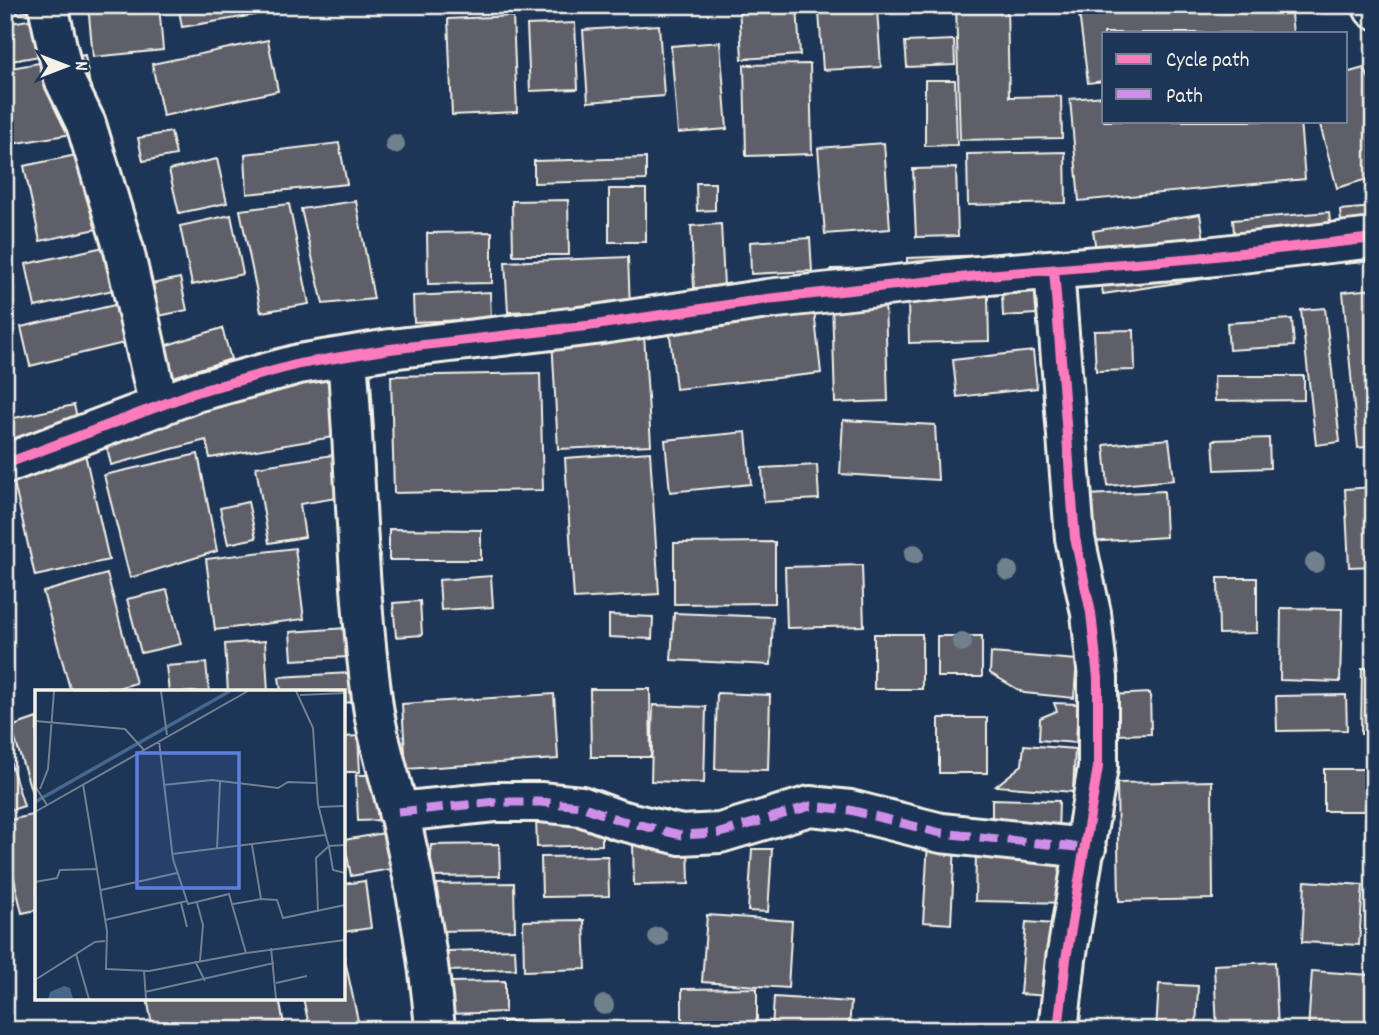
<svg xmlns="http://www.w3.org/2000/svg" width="1379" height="1035" viewBox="0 0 1379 1035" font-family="Dekko,sans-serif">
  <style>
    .building { fill: #5f5f6a; stroke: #f4f1e8; stroke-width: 2 }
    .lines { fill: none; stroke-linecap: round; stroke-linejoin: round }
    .minor-casing { stroke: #f4f1e8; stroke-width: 44 }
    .minor { stroke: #1d3557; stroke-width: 38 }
    .quiet { stroke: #ce8fe9; stroke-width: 9; stroke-dasharray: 18 9; stroke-linecap: butt }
    .cycleway-casing { stroke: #1d3557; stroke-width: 15 }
    .cycleway { stroke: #fd7abc; stroke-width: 10 }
    .tree { fill: #70818d }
    .inset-river { fill: none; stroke: #47688d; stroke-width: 3.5 }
    .inset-road { fill: none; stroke: #738091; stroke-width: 2 }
    .view { fill: #5e7fdd; fill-opacity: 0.15; stroke: #5e7fdd; stroke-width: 3.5 }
    .inset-edge { fill: none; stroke: #f4f1e8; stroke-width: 3.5 }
  </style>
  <rect width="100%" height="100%" fill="#1d3557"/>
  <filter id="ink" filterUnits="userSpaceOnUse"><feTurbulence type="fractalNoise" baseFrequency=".0143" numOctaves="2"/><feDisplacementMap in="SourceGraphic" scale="14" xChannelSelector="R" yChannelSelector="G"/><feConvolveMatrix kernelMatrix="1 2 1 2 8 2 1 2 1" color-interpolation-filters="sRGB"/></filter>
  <g filter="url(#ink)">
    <path class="building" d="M5,5H52L53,8L5,15Z
      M88,5H159L163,50L93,57Z
      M178,5H253L255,15L182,27Z
      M739,5H797L800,55L742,59Z
      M956,5H1007L1009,97L1061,96L1062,138L960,140Z
      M1078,5H1290L1293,33H1104V81L1088,83Z
      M877,9L881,67L823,70L819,12Z
      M513,16L517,112L452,115L448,19Z
      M34,19L40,56L5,62V24Z
      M575,23L578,89L530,91L527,25Z
      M659,25L664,96L588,102L583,30Z
      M268,40L278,91L163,116L152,64Z
      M954,40L955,65L907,67L905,42Z
      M720,42L727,129L678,133L671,46Z
      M85,55L97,130L5,145V69Z
      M810,64L812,154L746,156L744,65Z
      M1364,68L1374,89V177L1337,188L1319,121H1346V73Z
      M925,80H955L957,145L925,146Z
      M1104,96V121H1300L1305,179L1079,201L1070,99Z
      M171,132L176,155L143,161L138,138Z
      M339,143L347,184L247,194L245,154Z
      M884,143L890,229L825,234L818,148Z
      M114,147L130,222L40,241L24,166Z
      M1065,152L1066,203L968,205L967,154Z
      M646,158V180L534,183V161Z
      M217,159L227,203L179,213L169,170Z
      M956,168L958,236L916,237L913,169Z
      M696,183H715V210L697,211Z
      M609,189H646V242H609Z
      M568,200L569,255H513L512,201Z
      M356,201L374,299L323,304L301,209Z
      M289,204L309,304L261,312L240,210Z
      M1374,207V261L1345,264L1340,210Z
      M1329,212L1334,263L1237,271L1233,220Z
      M1200,214L1210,278L1103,294L1093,231Z
      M231,215L243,274L192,285L180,226Z
      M721,224L724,286L694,288L691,226Z
      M492,232V283L428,284L427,233Z
      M810,238L812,271L751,274L750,242Z
      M127,242L136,285L35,307L26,264Z
      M987,255L989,341L909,343L907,258Z
      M628,257L630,307L508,312L505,262Z
      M884,268L888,401L835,403L831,269Z
      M180,278L187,310L154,317L147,285Z
      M1374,289V446L1358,448L1343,292Z
      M1050,290L1052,313L1003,316L1002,293Z
      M490,292L491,319L414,322L413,296Z
      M123,303L132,341L30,366L21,327Z
      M1325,308L1340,442L1316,445L1301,310Z
      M814,310L821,373L676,389L669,326Z
      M1292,319L1294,346L1229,350L1227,323Z
      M222,328L231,359L173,377L164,346Z
      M1134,330L1135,370L1096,371L1094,331Z
      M644,334L651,445L558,449L552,338Z
      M369,349L374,430L210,458L206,440L111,465L99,413Z
      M1033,351L1037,388L957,397L953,360Z
      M540,373L543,490L394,493L391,376Z
      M1214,376H1304V400L1215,401Z
      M74,405L109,560L35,576L5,443V420Z
      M843,420L935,425L938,480L840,474Z
      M746,432L751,484L670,492L665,440Z
      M1269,438L1270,468L1215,470L1213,440Z
      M1169,439L1174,480L1108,486L1104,445Z
      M365,450L372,492L300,504L305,537L269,543L256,467Z
      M650,452L659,594L574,599L565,458Z
      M198,454L217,551L130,578L104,475Z
      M817,465L819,499L764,502L762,468Z
      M1374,487V566L1349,567L1345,489Z
      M1164,491L1166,537L1089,542L1087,495Z
      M248,502L256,538L228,544L220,508Z
      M389,529L481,530V560H389Z
      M775,542V603L674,604V543Z
      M295,548L304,619L215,630L206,559Z
      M862,565L864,626L787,628L785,567Z
      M107,574L136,683L103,692H71L43,592Z
      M491,576L493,607L441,610L439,580Z
      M1218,578H1257V633L1219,634Z
      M167,590L181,644L141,653L127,599Z
      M420,601L422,635L396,637L393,603Z
      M1281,608L1342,609L1340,682L1280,680Z
      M674,613L773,617L771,665L671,660Z
      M609,615L653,617L652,639L609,637Z
      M1370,626H1374V653H1371Z
      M346,628L348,657L292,660L290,632Z
      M874,634H922V689H874Z
      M937,636H982V677H937Z
      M265,641L268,692H228L225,644Z
      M991,653L1077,660L1074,698L1024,693L990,673Z
      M206,663L209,692H169L166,666Z
      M1362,668H1374V734H1361Z
      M350,673L352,702L343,703V692H281L279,677Z
      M590,689H650L651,757H591Z
      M717,693L770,695L768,770L715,769Z
      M1150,693L1151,734L1112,735L1110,695Z
      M554,694L558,759L406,769L402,704Z
      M1346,695L1347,730L1277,731L1276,696Z
      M1054,703L1078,704L1076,743L1039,740L1040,718L1057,711Z
      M653,705L706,707L704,783L651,781Z
      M37,718V801L35,802L11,727Z
      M939,718H987V773H939Z
      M358,736L360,772H343V737Z
      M5,745L24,806L5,812Z
      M1024,745L1075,749L1073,792L996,786L1022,765Z
      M1324,769H1374V811H1324Z
      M356,775H381L383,820L358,821Z
      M1212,781L1213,899L1119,901L1117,783Z
      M992,799L1059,801L1058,835L992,833Z
      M37,814V910L22,913L5,840V821Z
      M602,817V845L537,847L536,818Z
      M390,832L396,868L351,876L344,840Z
      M928,843L955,844L951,924L923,922Z
      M499,844L500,876L431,877V845Z
      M633,844H688L689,884L634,885Z
      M752,849H772L768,912L748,911Z
      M976,854L1070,856L1069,903L975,901Z
      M608,856L609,896L542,897L541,857Z
      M365,881L371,928L343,932V884Z
      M1305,881L1363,885L1359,945L1302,942Z
      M514,883L515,930L433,931V884Z
      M707,915L792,921L788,988L702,982Z
      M584,920L586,969L524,971L523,921Z
      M1026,922L1055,924L1050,996L1020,994Z
      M515,949L516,969L448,971V951Z
      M343,951L360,1030H310L303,998H343Z
      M1275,962L1278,1029L1217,1030L1214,965Z
      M1312,971L1370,975L1366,1030H1308Z
      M505,981V1012L450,1014V982Z
      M1159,984L1198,986L1196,1030H1156Z
      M757,988V1030H682V989Z
      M774,997L851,1002L849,1030H772Z
      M147,998H279L285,1030H153Z
      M561,1019V1030H504L503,1021Z
      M615,1023H665V1030H615Z"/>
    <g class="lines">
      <g class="minor-casing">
        <path id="minor" d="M48,5L64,79L86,124L124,250L159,407
          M1372,5L1374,9
          M1054,270L1075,538L1091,613L1098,678V767L1066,959L1058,1030
          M347,356C356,473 357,590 373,706C379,748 394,789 403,830C418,896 430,963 435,1030
          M5,464L196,392L299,364L390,349L595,325L767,299L987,275L1197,258L1374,238
          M398,812L495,802H540L581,806L619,820L681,835L720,833L810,806L850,810L941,833L1086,848"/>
      </g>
      <use href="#minor" class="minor"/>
      <path class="quiet" d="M398,812L495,802H540L581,806L619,820L681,835L720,833L810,806L850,810L941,833L1086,848"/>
      <g class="cycleway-casing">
        <path id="cycleway" d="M1054,270L1075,538L1091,613L1098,678V767L1066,959L1058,1030
          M5,464L196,392L299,364L390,349L595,325L767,299L987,275L1197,258L1374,238"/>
      </g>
      <use href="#cycleway" class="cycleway"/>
    </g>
    <g class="tree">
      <circle cx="395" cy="144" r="10"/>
      <circle cx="914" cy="554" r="10"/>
      <circle cx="1315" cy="563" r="10"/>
      <circle cx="1008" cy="571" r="10"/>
      <circle cx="962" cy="642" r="10"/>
      <circle cx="658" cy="937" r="10"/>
      <circle cx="604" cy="1005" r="10"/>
    </g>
  </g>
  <g transform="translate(35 690)">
    <rect width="310" height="310" fill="#1d3557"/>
    <path d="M29,296L35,298L38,309H13L15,302Z" fill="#47688d"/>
    <path class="inset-river" d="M0,112L195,1"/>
    <path class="inset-road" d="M39,1H74M126,1L132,45M261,1L278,38L283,114L292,150L294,156L310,155M265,5L310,3M0,31L90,39L109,60M124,51L138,169L153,214L194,204L211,263L310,250M48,94L72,241L71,279L114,281L211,263M128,95L177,90L243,98L253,92L281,93M0,96L12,115M5,99L13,79L19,1M283,117L310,116M0,122L213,1M217,155L226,209L242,210L248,228L310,215M294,157L298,180L310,183M182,159L185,92M137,164L290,145M0,192L22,188L25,180L63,179M66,200L142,183M146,213L152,237M162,213L168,235L165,271M198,214L226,209M283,222L281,168L294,156M70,230L152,211M236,258L241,309M41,264L54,309M160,271L170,291M109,281L111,309M0,290L60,252L70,251M241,293L272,286M110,302L239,273"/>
    <path class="view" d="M102,63H204V198H102Z"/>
    <rect width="310" height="310" class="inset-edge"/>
  </g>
  <rect width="1379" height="1035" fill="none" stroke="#1d3557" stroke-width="28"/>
  <rect x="14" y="14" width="1351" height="1007" fill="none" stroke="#f4f1e8" stroke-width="2.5" filter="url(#ink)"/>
  <rect x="1102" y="32" width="245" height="91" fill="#1d3557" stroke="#738091" stroke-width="2"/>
  <rect x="1116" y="54" width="35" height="10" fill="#fd7abc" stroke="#738091" stroke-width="2"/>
  <text x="1166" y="66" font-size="21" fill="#f4f1e8">Cycle path</text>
  <rect x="1116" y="89" width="35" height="10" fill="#ce8fe9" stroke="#738091" stroke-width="2"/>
  <text x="1166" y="102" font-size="21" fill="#f4f1e8">Path</text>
  <g transform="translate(66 66) rotate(90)" stroke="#1d3557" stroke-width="5" paint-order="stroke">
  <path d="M0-5L12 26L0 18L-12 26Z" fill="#f4f1e8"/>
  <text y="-10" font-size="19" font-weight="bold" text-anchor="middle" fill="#f4f1e8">N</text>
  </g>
</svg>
